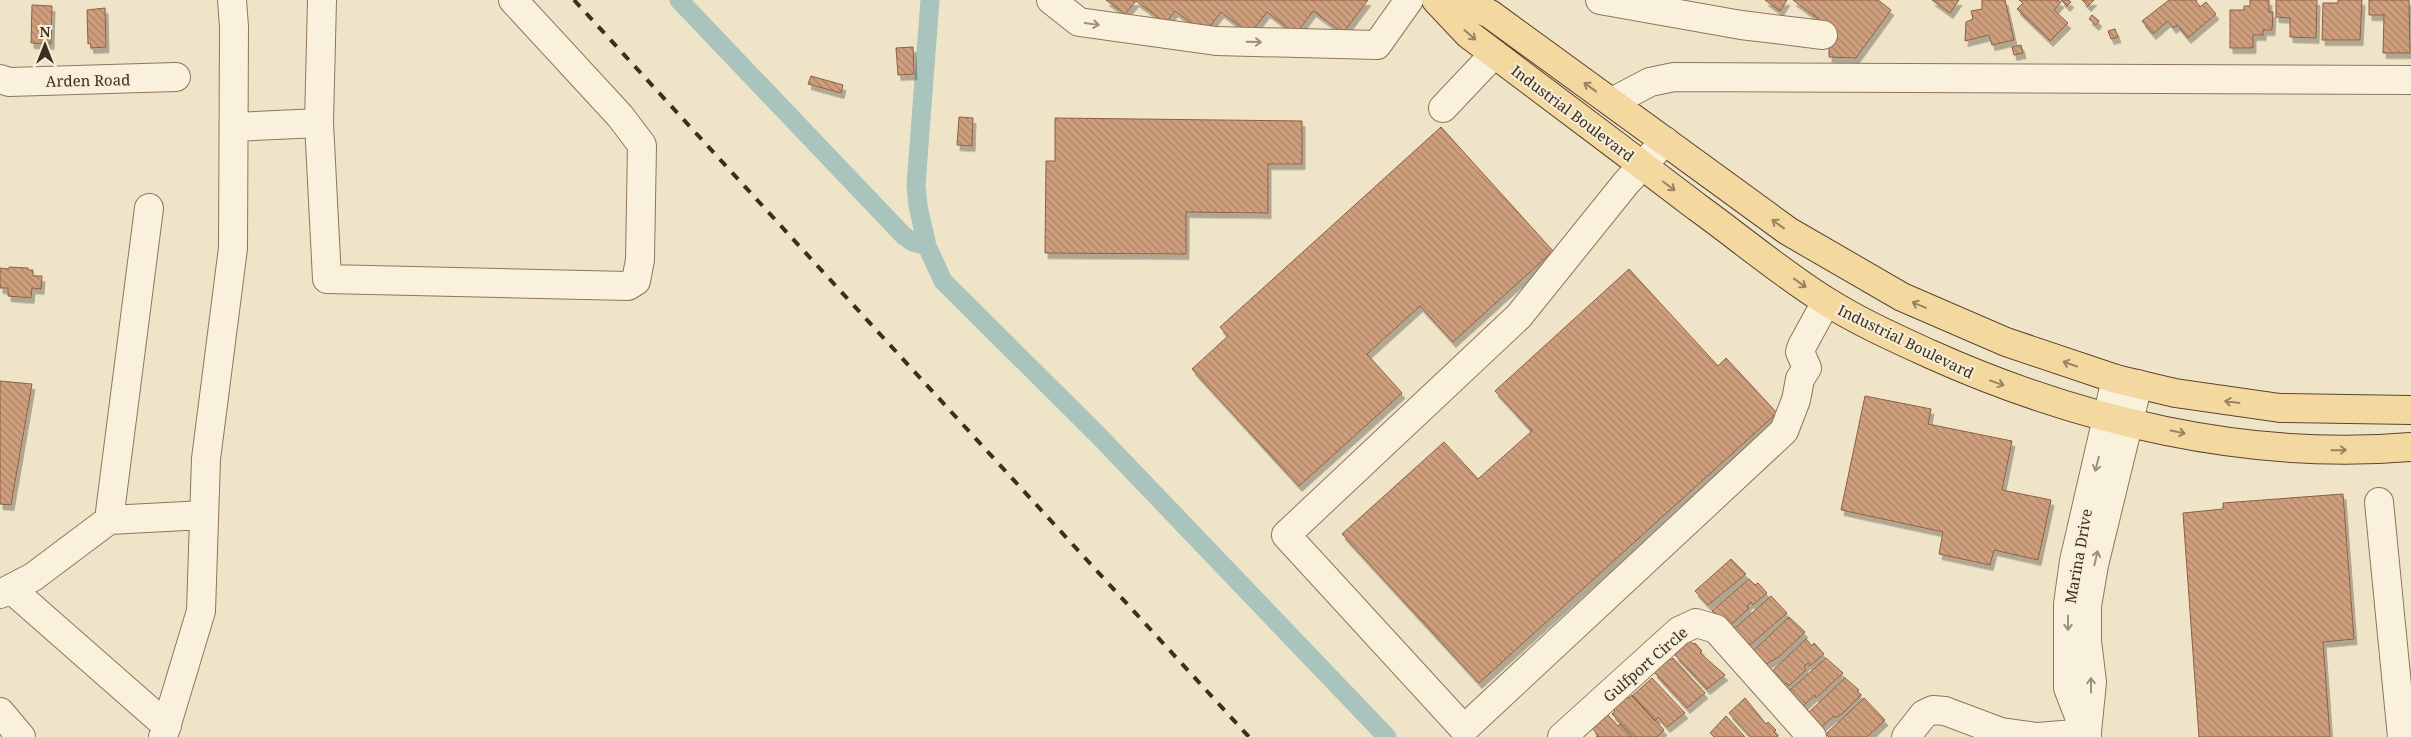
<svg xmlns="http://www.w3.org/2000/svg" width="2411" height="737" viewBox="0 0 2411 737" font-family="'Noto Serif',serif">
  <style>
    .lines { fill: none; stroke-linecap: round; stroke-linejoin: round }
    .canal { stroke: #a9c4bc; stroke-width: 19 }
    .building { fill: url(#building-back-hatch); stroke: #8d5f41; filter: url(#shadow) }
    .minor-casing { stroke: #8d765c; stroke-width: 30 }
    .major-casing { stroke: #5b4430; stroke-width: 30 }
    .minor { stroke: #faf1dc; stroke-width: 28 }
    .major { stroke: #f3d9a0; stroke-width: 28 }
    .rail { stroke: #3d2e20; stroke-width: 4; stroke-dasharray: 9 9; stroke-linecap: butt }
    .oneway { stroke: #9c907e }
    .oneway2 { stroke: #988460 }
    .labels { text-anchor: middle; dominant-baseline: central; stroke-width: 4; stroke-linejoin: round; paint-order: stroke }
    .street-label { font-size: 15px; fill: #3d2e20; stroke: #f7eed8 }
  </style>
  <defs>
    <pattern id="building-back-hatch" width="6" height="6" patternUnits="userSpaceOnUse" patternTransform="scale(1.25)"><rect width="6" height="6" fill="#cf9f7d"/><path d="M-1 5l2 2M0 0l6 6M5-1l2 2" fill="none" stroke="#a98266"/></pattern>
    <filter id="shadow"><feDropShadow dx="3" dy="5.5" stdDeviation="0" flood-color="#0004"/></filter>
  </defs>
  <rect width="100%" height="100%" fill="#f0e4c8"/>
  <g class="lines">
    <path class="canal" d="M679,0L904,236L913,242L927,246
      M930,0L916,185L918,206L927,246L943,281L1098,435L1387,737"/>
  </g>
  <path class="building" d="M1106,0H1368L1343,33L1313,11L1296,34L1267,12L1250,34L1221,12L1205,33L1175,11L1166,23L1136,1L1125,14Z
    M1765,0H1787L1780,11Z
    M1793,0H1878L1891,10L1856,58L1829,57V27Z
    M1932,0H1959L1950,13Z
    M1982,0H2005L2014,40L1992,45L1989,35L1965,41L1966,22L1973,19L1971,11L1982,9Z
    M2019,0H2058L2061,2L2054,10L2068,23L2050,41L2017,9L2023,3Z
    M2061,0H2068L2071,2L2067,6Z
    M2082,0H2094L2088,6Z
    M2169,0H2197L2196,1L2200,7L2206,2L2216,14L2188,38L2177,25L2173,28L2168,21L2153,34L2142,21Z
    M2250,0H2269V12H2273L2272,30H2263V35H2253V48H2230V10H2244V6H2250Z
    M2276,0H2317L2316,38L2290,37V18L2276,17Z
    M2338,0H2362L2360,40H2322L2323,3H2338Z
    M2369,0H2409L2410,53H2383L2384,15H2369Z
    M32,5L52,6L51,44L31,43Z
    M105,8L106,47L91,48L90,43L88,44L87,10Z
    M2092,15L2099,21L2096,25L2089,19Z
    M2115,29L2118,37L2111,39L2108,31Z
    M2021,45L2023,53L2014,55L2012,47Z
    M913,47L914,74L898,75L896,48Z
    M811,76L843,85L841,93L808,84Z
    M959,117L973,118L972,146L957,145Z
    M1055,118L1302,121V164H1268V213L1186,212V254L1045,253L1046,161H1055Z
    M1441,127L1553,251L1453,342L1420,306L1367,354L1402,393L1299,486L1192,369L1228,336L1220,327Z
    M9,267L28,268V270H33V276H42L41,289L32,288L31,298L8,296V288H0V268L9,269Z
    M1629,269L1718,366L1726,358L1777,413L1479,683L1342,534L1444,442L1478,479L1532,431L1495,391Z
    M0,381L32,384L11,505L0,504Z
    M1865,396L1931,409L1928,424L2012,441L2002,490L2051,500L2038,560L1994,550L1990,565L1939,554L1943,532L1841,510Z
    M2343,494L2354,639L2323,642L2330,737H2199L2183,513L2223,509V503Z
    M1731,559L1746,574L1708,605L1695,591Z
    M1749,579L1755,585L1758,583L1767,593L1753,605L1751,602L1747,606L1749,608L1731,625L1729,622L1725,626L1712,611Z
    M1771,596L1787,613L1750,645L1749,643L1745,646L1732,631Z
    M1789,617L1805,632L1780,656L1763,666L1751,653Z
    M1806,639L1812,646L1814,643L1824,654L1810,666L1808,663L1804,667L1806,670L1789,686L1786,683L1782,687L1770,673Z
    M1689,640L1693,644L1695,643L1702,651L1700,653L1725,675L1707,689L1675,655Z
    M1668,657L1671,660L1673,658L1705,693L1687,708L1654,672Z
    M1826,658L1843,673L1816,698L1815,695L1803,706L1789,691Z
    M1652,678L1685,713L1667,727L1658,717L1655,721L1632,696Z
    M1845,678L1859,690L1857,691L1861,695L1842,714L1835,718L1834,716L1820,728L1807,714Z
    M1626,694L1629,698L1632,695L1664,730L1657,737H1634L1612,714L1615,711L1611,708Z
    M1745,698L1766,724L1768,722L1776,730L1774,732L1778,736L1776,737H1751L1729,713Z
    M1864,698L1885,720L1867,737H1829L1826,734Z
    M1606,713L1618,726L1620,724L1632,737H1596L1598,735L1592,728Z
    M1726,716L1745,737H1714L1710,733Z"/>
  <g class="lines">
    <g class="minor-casing">
      <path id="minor" d="M1051,0L1079,22L1216,41L1377,45L1409,0
        M1600,0L1741,25L1823,35
        M0,79L9,82L176,77
        M1612,102L1650,82L1674,77L2411,80
        M1443,108L1494,54
        M319,123L322,0
        M234,127L319,123L327,279L628,286L636,281L640,260L642,145L620,116L513,0
        M1665,141L1626,183L1519,316L1286,535L1464,729L1784,431L1796,400L1800,379L1807,368L1800,352L1802,346L1826,302
        M2379,502L2402,737
        M109,520L204,515
        M11,589L167,726
        M0,594L33,577L109,520L149,208
        M0,712L21,737
        M2087,732L2092,682L2087,641V606L2094,565L2138,384
        M163,737L201,611L206,459L233,248L234,27L232,0
        M1562,737L1679,631L1696,623L1716,629L1812,737
        M1906,737L1924,714L1933,710L1945,711L2001,732L2036,737
        M2038,737L2086,733
        M2087,737L2068,688V604L2074,561L2116,379"/>
    </g>
    <g class="major-casing">
      <path id="major" d="M1436,0L1468,34C1544,91 1621,149 1697,207C1740,238 1781,273 1826,301C1859,322 1895,338 1930,354C2079,421 2248,461 2411,447
        M1459,0L1490,14L1788,231L1902,297L2006,342L2116,379L2175,393L2280,408L2411,410"/>
    </g>
    <use href="#minor" class="minor"/>
    <use href="#major" class="major"/>
    <path class="rail" d="M574,0L1249,737"/>
  </g>
  <defs><path id="oneway-shaft" d="M-6 0H5M1.5-3L5.5 0L1.5 3" fill="none" stroke-width="1.6" stroke-linecap="round" stroke-linejoin="round" transform="scale(1.25)"/></defs>
  <g class="oneway">
    <use href="#oneway-shaft" transform="translate(1092 24) rotate(8)"/>
    <use href="#oneway-shaft" transform="translate(1254 42) rotate(1)"/>
    <use href="#oneway-shaft" transform="translate(2097 464) rotate(104)"/>
    <use href="#oneway-shaft" transform="translate(2096 558) rotate(-77)"/>
    <use href="#oneway-shaft" transform="translate(2068 623) rotate(90)"/>
    <use href="#oneway-shaft" transform="translate(2091 685) rotate(-90)"/>
  </g>
  <g class="oneway2">
    <use href="#oneway-shaft" transform="translate(1470 35) rotate(41)"/>
    <use href="#oneway-shaft" transform="translate(1590 87) rotate(-144)"/>
    <use href="#oneway-shaft" transform="translate(1669 186) rotate(37)"/>
    <use href="#oneway-shaft" transform="translate(1778 224) rotate(-144)"/>
    <use href="#oneway-shaft" transform="translate(1800 283) rotate(36)"/>
    <use href="#oneway-shaft" transform="translate(1919 305) rotate(-157)"/>
    <use href="#oneway-shaft" transform="translate(2070 364) rotate(-161)"/>
    <use href="#oneway-shaft" transform="translate(1997 383) rotate(20)"/>
    <use href="#oneway-shaft" transform="translate(2232 402) rotate(-173)"/>
    <use href="#oneway-shaft" transform="translate(2178 432) rotate(12)"/>
    <use href="#oneway-shaft" transform="translate(2339 450) rotate(-1)"/>
  </g>
  <g class="labels">
    <g class="street-label">
      <text transform="translate(88 80) rotate(-1)">Arden Road</text>
      <text transform="translate(1573 113) rotate(37)">Industrial Boulevard</text>
      <text transform="translate(1906 341) rotate(26)">Industrial Boulevard</text>
      <text transform="translate(2078 556) rotate(-80)">Marina Drive</text>
      <text transform="translate(1645 664) rotate(-41)">Gulfport Circle</text>
    </g>
  </g>
  <g transform="translate(45 45)" stroke="#f7eed8" stroke-width="4" paint-order="stroke">
  <path d="M0-4L9 19L0 12L-9 19Z" fill="#3d2e20"/>
  <text y="-8" font-size="14" font-weight="bold" text-anchor="middle" fill="#3d2e20">N</text>
  </g>
</svg>
